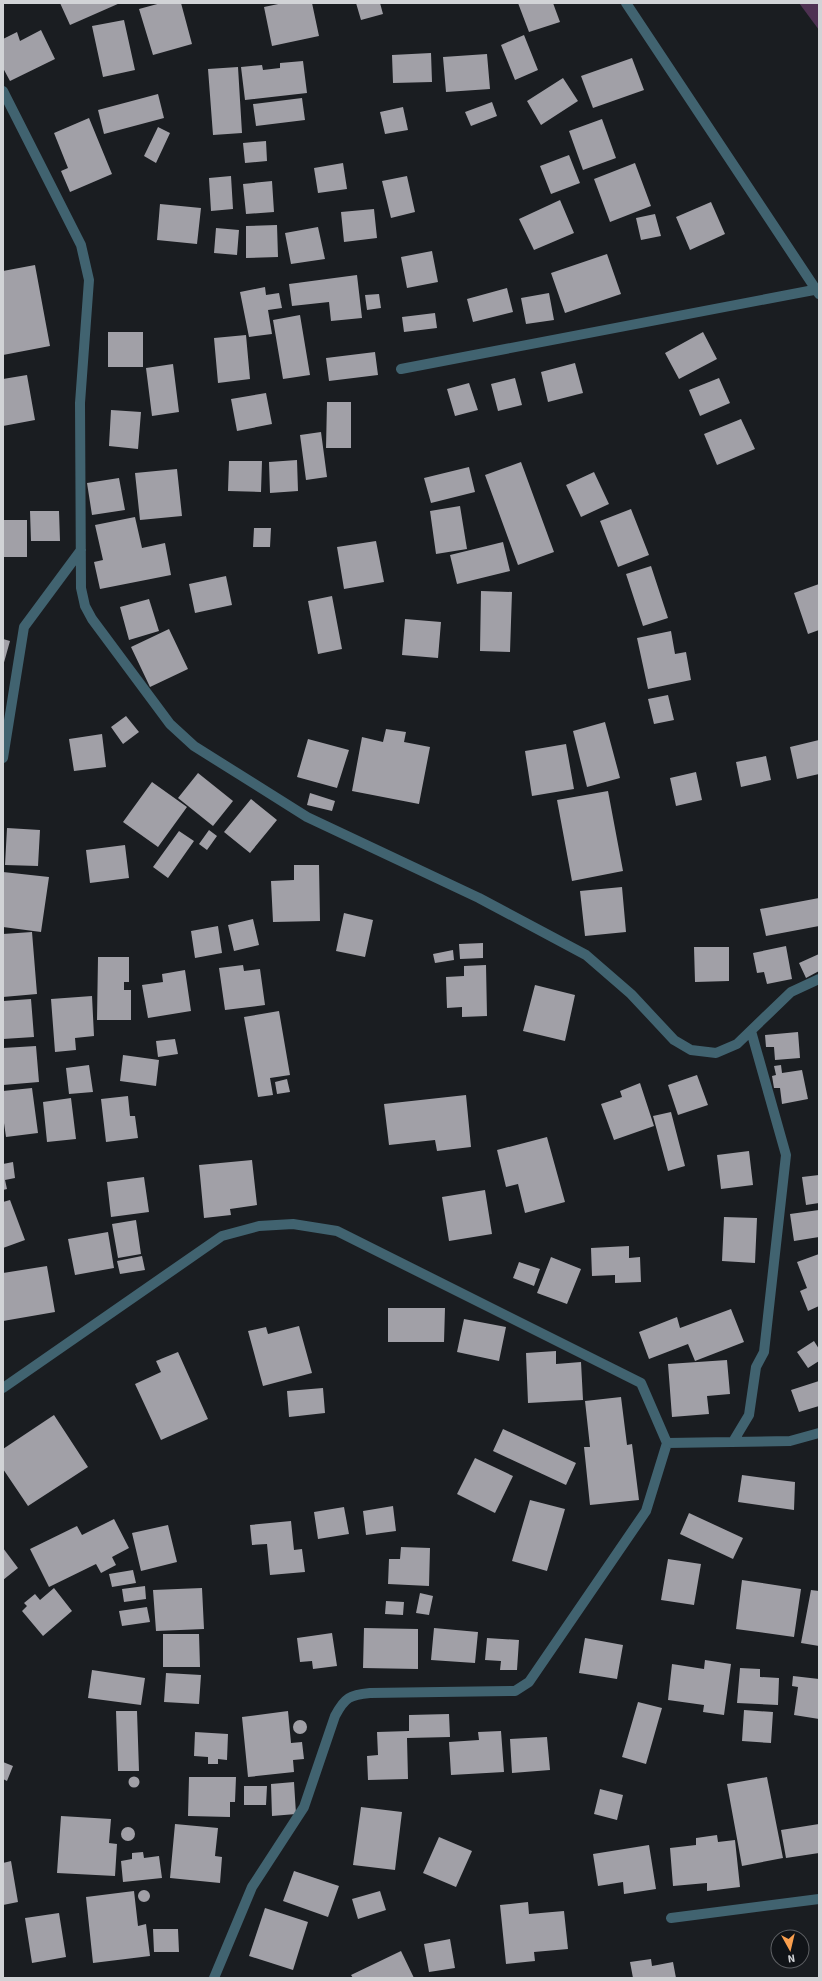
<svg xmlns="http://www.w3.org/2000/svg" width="822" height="1981" viewBox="0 0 822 1981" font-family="'Source Sans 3',sans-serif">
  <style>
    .green { fill: #4e3152 }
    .building { fill: #a1a0a7 }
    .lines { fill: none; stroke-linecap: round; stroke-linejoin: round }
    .street { stroke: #416370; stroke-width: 10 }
  </style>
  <rect width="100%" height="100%" fill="#1a1d21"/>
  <path class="green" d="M799,3H819V30Z"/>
  <path class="building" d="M60,3H120L70,25Z
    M161,3H181L192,44L153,55L139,9Z
    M283,3H312L319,36L272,46L264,7Z
    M356,3H380L383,14L361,20Z
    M518,3H553L560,22L529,32Z
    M124,20L135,70L103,77L92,26Z
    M41,30L55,59L10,81L3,68V39L17,32L20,41Z
    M524,35L538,70L515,80L501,45Z
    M431,53L432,82L393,83L392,55Z
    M487,54L490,89L446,92L443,57Z
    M632,58L644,90L593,108L581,76Z
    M303,61L307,93L245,100L241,67L262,65L263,70L280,68V63Z
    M238,67L242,133L213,135L208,69Z
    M563,78L578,101L541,125L527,101Z
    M158,94L164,118L104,134L98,110Z
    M302,98L305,120L256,126L253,104Z
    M492,102L497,116L471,126L465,112Z
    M403,107L408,130L385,134L380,112Z
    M89,118L112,174L70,192L61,171L68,168L54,133Z
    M602,119L616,158L583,170L569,131Z
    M158,127L170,133L156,163L144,156Z
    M266,141L267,161L245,163L243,143Z
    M569,155L580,183L551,194L540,166Z
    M343,163L347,189L318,193L314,168Z
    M635,163L651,206L610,222L594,179Z
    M231,176L233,209L211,211L209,178Z
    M407,176L415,212L391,218L382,181Z
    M272,181L274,212L246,214L243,184Z
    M560,200L574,233L534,250L519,219Z
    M711,202L725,234L690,250L676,217Z
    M160,204L201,208L197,244L157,240Z
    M374,209L377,238L344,242L341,212Z
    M655,214L661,236L641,240L636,218Z
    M277,225L278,257L246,258V226Z
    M318,227L325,259L291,264L285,233Z
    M216,228L239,230L237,255L214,253Z
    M432,251L438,282L407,288L401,257Z
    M607,254L621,294L565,313L551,273Z
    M35,265L50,346L3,355V271Z
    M357,275L362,318L331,321L329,302L292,306L289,284Z
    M265,287L266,295L279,293L282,308L268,310L272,334L249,337L240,292Z
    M507,288L513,312L473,322L467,299Z
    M549,293L554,320L526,324L521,298Z
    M379,294L381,308L367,310L365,295Z
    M435,313L437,328L404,332L402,317Z
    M300,315L310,375L283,379L273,320Z
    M108,332H143V367H108Z
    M703,332L717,359L679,379L665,353Z
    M246,335L250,379L218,383L214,338Z
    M375,352L378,375L329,381L326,358Z
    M575,363L583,393L548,402L541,372Z
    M173,364L179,412L152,416L146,368Z
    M27,375L35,420L3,426V379Z
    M515,378L522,405L498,411L491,384Z
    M719,378L730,403L700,416L689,390Z
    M469,383L478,410L455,416L447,389Z
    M266,393L272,424L237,431L231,399Z
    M327,402H351V448H326Z
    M111,410L141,412L138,449L109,446Z
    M741,419L755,449L717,465L704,434Z
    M321,432L327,477L306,480L300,435Z
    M297,460L298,491L270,493L269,462Z
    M229,461H262L261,492L228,491Z
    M521,462L554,552L518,565L485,475Z
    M469,467L475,492L431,503L424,478Z
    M177,469L182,516L140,520L135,473Z
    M594,472L609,504L581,517L566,485Z
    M119,478L125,510L92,515L87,483Z
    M460,506L467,549L436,554L430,511Z
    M631,509L649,555L618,567L600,521Z
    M30,511H59L60,541H31Z
    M135,517L142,548L165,543L171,575L100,589L94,562L103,560L95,525Z
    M3,520H27V557H3Z
    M254,528H271L270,547H253Z
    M376,541L384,582L344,589L337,547Z
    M503,542L510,571L457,584L450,555Z
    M651,566L668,618L643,626L626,574Z
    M226,576L232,605L195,613L189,584Z
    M819,584V630L808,634L794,593Z
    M481,591L512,592L510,652L480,651Z
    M332,596L342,649L318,654L308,601Z
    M149,599L159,631L129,640L120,607Z
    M405,619L441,622L438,658L402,655Z
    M169,629L188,669L150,687L131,647Z
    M671,631L675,654L686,652L691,680L648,689L637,638Z
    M3,639L10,641L3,666Z
    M668,695L674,720L654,724L648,699Z
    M126,716L139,732L123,744L111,727Z
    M605,722L620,778L587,787L573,731Z
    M386,729L406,732L404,742L430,747L419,804L352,791L362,737L383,742Z
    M102,734L106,767L74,771L69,739Z
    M308,739L349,750L337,788L297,777Z
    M819,740V774L797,779L790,747Z
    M566,744L574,789L532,796L525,751Z
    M766,756L771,780L741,787L736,762Z
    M696,772L702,800L676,806L670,778Z
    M198,773L233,801L213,826L178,798Z
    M152,782L187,807L158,847L123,822Z
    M608,791L623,871L572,881L557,800Z
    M310,793L335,801L332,811L307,805Z
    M251,799L277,820L250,853L224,832Z
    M7,828L40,830L38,866L5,865Z
    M209,830L217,836L207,850L199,844Z
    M179,831L194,841L168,878L153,867Z
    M125,845L129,878L90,883L86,850Z
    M294,865H319L320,921L273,922L271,881L294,880Z
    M3,872L49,877L41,932L3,927Z
    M622,887L626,932L585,936L580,891Z
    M819,898V926L766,936L760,909Z
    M344,913L373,920L365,957L336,951Z
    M253,919L259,945L234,951L228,925Z
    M218,926L222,953L195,958L191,931Z
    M32,932L37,994L3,997V934Z
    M483,943V958L460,959L459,944Z
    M786,946L792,979L767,984L764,972L757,973L753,953Z
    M694,947H729V981L695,982Z
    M453,950L454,960L435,963L433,954Z
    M819,954V971L806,978L799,963Z
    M98,957H129V982H124V990H131V1020H97Z
    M243,965L244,971L260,969L265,1005L225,1010L219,968Z
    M486,965L487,1016L462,1017V1007L447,1008L446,977L464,976V966Z
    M185,970L191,1011L148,1018L142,985L163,982L162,974Z
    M535,985L575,995L565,1041L523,1031Z
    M92,996L94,1036L75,1038L76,1050L55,1052L51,999Z
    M31,999L34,1037L3,1039V1001Z
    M279,1011L290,1075L270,1078L273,1095L258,1097L244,1017Z
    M798,1032L800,1058L775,1060L774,1047H766L765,1035Z
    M175,1039L178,1054L158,1057L156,1041Z
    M36,1046L39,1082L3,1085V1048Z
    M123,1055L159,1060L156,1086L120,1081Z
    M89,1065L93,1092L69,1094L66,1068Z
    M781,1065L782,1073L802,1070L808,1099L782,1104L780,1088H774L772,1076L776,1075L774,1066Z
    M697,1075L708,1105L678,1115L668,1085Z
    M287,1079L290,1092L277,1094L275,1082Z
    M640,1083L654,1126L614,1140L601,1104L622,1097L620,1091Z
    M32,1088L38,1133L6,1137L3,1116V1091Z
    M466,1095L471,1147L437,1151L435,1140L389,1145L384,1104Z
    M128,1096L130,1116H135L138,1138L106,1142L101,1099Z
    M71,1098L76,1139L47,1142L43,1102Z
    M671,1112L685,1166L668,1171L653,1116Z
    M547,1137L565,1202L525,1213L518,1184L506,1187L497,1150Z
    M749,1151L753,1185L721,1189L717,1155Z
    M252,1160L257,1205L230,1209L231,1215L204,1218L199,1165Z
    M13,1162L15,1178L5,1180L7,1189L3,1190V1164Z
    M819,1175V1203L806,1205L802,1177Z
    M144,1177L149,1212L111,1217L107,1182Z
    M485,1190L492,1234L449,1241L442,1197Z
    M10,1200L25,1240L3,1248V1202Z
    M819,1210V1237L794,1241L790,1214Z
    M724,1217L757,1218L755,1263L722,1261Z
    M136,1220L141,1254L118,1258L112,1224Z
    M108,1232L114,1268L75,1275L68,1239Z
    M629,1246V1258L640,1257L641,1282L615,1283V1275L592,1276L591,1248Z
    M819,1254V1306L808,1311L800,1291L807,1288L797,1262Z
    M142,1256L145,1270L120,1274L117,1261Z
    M551,1257L581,1269L567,1304L537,1293Z
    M519,1262L540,1269L534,1286L513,1278Z
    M47,1266L55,1312L3,1321V1273Z
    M388,1308H445L444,1342H388Z
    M731,1309L744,1342L695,1361L688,1344L649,1359L639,1332L677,1317L680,1328Z
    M464,1319L506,1327L499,1361L457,1352Z
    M299,1326L312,1373L263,1386L248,1331L266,1327L268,1334Z
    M814,1341L819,1349V1361L808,1368L797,1352Z
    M556,1351V1364L581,1362L583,1400L528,1403L526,1353Z
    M178,1352L208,1419L161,1440L135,1384L161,1372L156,1361Z
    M727,1360L730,1394L707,1396L709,1414L672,1417L668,1364Z
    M819,1381V1406L799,1412L791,1390Z
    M323,1388L325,1413L289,1417L287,1391Z
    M621,1397L627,1445L632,1444L639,1500L590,1505L584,1447H590L585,1401Z
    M54,1415L88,1467L28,1506L3,1469V1449Z
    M503,1429L576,1463L566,1485L493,1451Z
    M475,1458L513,1476L495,1513L457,1494Z
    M742,1475L795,1482L794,1510L738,1502Z
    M530,1500L565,1509L547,1571L512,1561Z
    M393,1506L396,1531L366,1535L363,1511Z
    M344,1507L349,1534L318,1539L314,1512Z
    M689,1513L743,1538L733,1559L680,1534Z
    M114,1519L129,1548L112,1557L116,1565L101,1573L96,1564L49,1587L30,1549L77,1526L82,1535Z
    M291,1521L294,1550L302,1549L305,1572L270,1575L267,1544L252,1545L250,1525Z
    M168,1525L177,1562L141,1571L132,1533Z
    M401,1547L430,1548L429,1586L388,1584L389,1559H400Z
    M3,1548L18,1568L3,1580Z
    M668,1559L701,1564L694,1605L661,1600Z
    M133,1570L136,1583L112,1587L109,1574Z
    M742,1580L801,1589L794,1637L736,1629Z
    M145,1586L146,1599L124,1602L122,1589Z
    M54,1588L72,1611L43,1636L22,1611L27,1606L24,1603L35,1594L40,1600Z
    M202,1588L204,1629L156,1631L153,1590Z
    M811,1590L819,1591V1646L801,1643Z
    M420,1593L433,1596L429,1615L416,1613Z
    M386,1601L404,1602L403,1615L385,1614Z
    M147,1607L150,1622L122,1626L119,1611Z
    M364,1628L418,1629V1669L363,1668Z
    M434,1628L478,1632L475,1663L431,1660Z
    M332,1633L337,1666L313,1669L312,1661L300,1662L297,1638Z
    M163,1634H199L200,1667H163Z
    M487,1638L519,1640L517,1670H500L501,1661L485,1660Z
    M585,1638L623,1645L617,1679L579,1673Z
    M705,1660L731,1664L724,1715L703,1712L704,1705L668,1700L672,1664L704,1669Z
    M740,1668L760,1669V1677L779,1678L778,1705L737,1703Z
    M92,1670L145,1678L141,1705L88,1698Z
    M166,1673L201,1675L199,1704L164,1702Z
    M793,1676L819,1679V1719L794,1715L798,1687L792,1686Z
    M638,1702L662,1708L646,1764L622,1757Z
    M744,1710L773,1712L771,1743L742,1741Z
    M116,1711H137L139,1771H118Z
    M288,1711L291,1743L302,1742L304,1759L293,1760L294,1772L248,1777L242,1717Z
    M449,1714L450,1737L407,1738L408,1779L368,1780L367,1756L378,1755L377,1732L409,1731V1715Z
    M293 1727a7 7 0 1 1 14 0a7 7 0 1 1-14 0Z
    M501,1731L504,1772L451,1775L449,1742L479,1740L478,1732Z
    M195,1732L228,1734L227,1760L218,1759V1764H208V1757L194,1756Z
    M547,1737L550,1770L512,1773L510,1739Z
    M3,1762L13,1766L7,1781L3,1779Z
    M128.5 1782a5.5 5.5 0 1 1 11 0a5.5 5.5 0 1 1-11 0Z
    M189,1777H236L235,1802H230V1817L188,1816Z
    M767,1777L783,1858L742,1866L727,1784Z
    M294,1782L296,1814L272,1816L271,1784Z
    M244,1786H267L266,1805H244Z
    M600,1789L623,1795L617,1820L594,1814Z
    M361,1807L402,1812L395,1870L353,1865Z
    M61,1816L111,1819L109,1843L117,1844L115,1876L57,1873Z
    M175,1824L218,1828L215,1856L222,1857L220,1883L170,1878Z
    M819,1824V1853L786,1858L781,1830Z
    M121 1834a7 7 0 1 1 14 0a7 7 0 1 1-14 0Z
    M717,1835L718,1842L735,1840L740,1887L707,1891V1883L673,1886L670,1848L696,1845V1838Z
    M439,1837L472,1851L456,1887L423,1873Z
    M649,1845L656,1889L624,1894L623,1882L598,1886L593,1854Z
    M143,1852L144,1858L159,1856L162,1878L123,1882L121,1861L132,1859V1853Z
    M11,1861L18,1902L3,1905V1863Z
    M294,1871L339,1886L328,1917L283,1901Z
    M138 1896a6 6 0 1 1 12 0a6 6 0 1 1-12 0Z
    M134,1891L138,1926L146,1924L150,1956L93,1963L86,1897Z
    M380,1891L386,1910L358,1919L352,1899Z
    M528,1902L529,1914L564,1911L568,1949L534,1952L535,1961L506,1964L500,1905Z
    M265,1908L308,1922L293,1970L249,1956Z
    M59,1913L66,1957L32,1963L25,1918Z
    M153,1929H178L179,1952H154Z
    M450,1939L455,1968L429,1972L424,1944Z
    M401,1951L414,1978H353L351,1975Z
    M651,1959L652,1966L673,1962L676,1978H633L630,1962Z"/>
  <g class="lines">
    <path class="street" d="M626,3L819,294
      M3,91L81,245L89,280L80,403L81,588L85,606L92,619L170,724L194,746L307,817L479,898L586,955L631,994L674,1040L691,1050L716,1053L737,1044L791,992L819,979
      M401,369L819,289
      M3,758L24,627L81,550
      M3,1388L222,1236L259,1226L293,1224L337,1231L641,1383L667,1443L646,1511L529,1682L515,1691L370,1693C350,1695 345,1697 335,1716L304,1807L252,1887L214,1978
      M734,1440L749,1415L756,1367L764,1352L786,1155L751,1031
      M667,1443L790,1441L819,1433
      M671,1918L819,1899"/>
  </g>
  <rect width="822" height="1981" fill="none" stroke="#d1d3d6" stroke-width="8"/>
  <g transform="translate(790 1949) rotate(172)"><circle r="19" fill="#111418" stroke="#5e6064"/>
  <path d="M0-3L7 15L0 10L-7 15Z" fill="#fa9f4e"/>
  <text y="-6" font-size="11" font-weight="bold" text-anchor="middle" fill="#d1d3d6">N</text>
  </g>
</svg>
